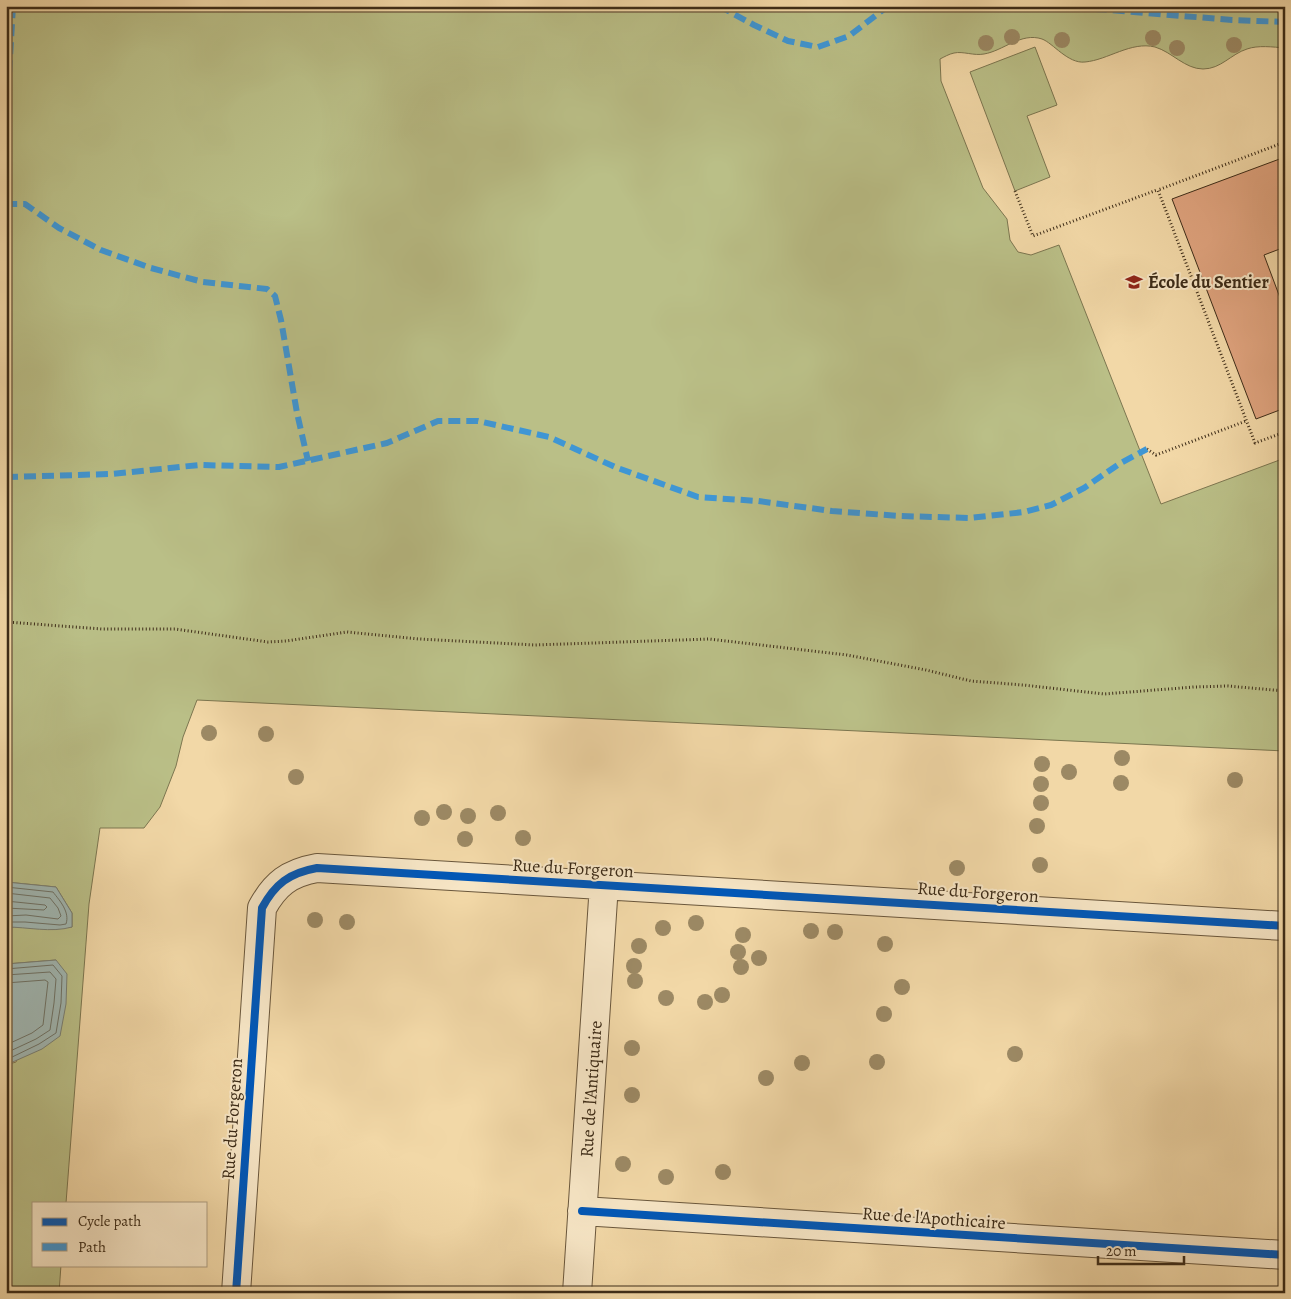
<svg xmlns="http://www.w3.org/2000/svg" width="1291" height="1299" viewBox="0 0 1291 1299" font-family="Alegreya,serif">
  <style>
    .green { fill: #babf87; stroke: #7c7650 }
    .water { fill: #a0b7b3; stroke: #787f75 }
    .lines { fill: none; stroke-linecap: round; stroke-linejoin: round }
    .shore { stroke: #6e7266; stroke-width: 1 }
    .building { fill: #dfa37e; stroke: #3d2c18 }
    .minor-casing { stroke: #6a573c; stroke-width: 30 }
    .path { stroke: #3d2c18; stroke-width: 3; stroke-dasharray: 1 2.5; stroke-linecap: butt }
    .minor { stroke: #f7e6c6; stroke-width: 28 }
    .quiet { stroke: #3f96d4; stroke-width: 6; stroke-dasharray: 12 6; stroke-linecap: butt }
    .cycleway-casing { stroke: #f7e6c6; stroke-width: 11 }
    .cycleway { stroke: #0057b8; stroke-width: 8 }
    .tree { fill: #9c8964 }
    .labels { text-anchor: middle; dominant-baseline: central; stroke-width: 4; stroke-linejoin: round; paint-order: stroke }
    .poi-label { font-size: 18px; font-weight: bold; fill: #3d2c18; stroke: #f7e6c6; text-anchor: start }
    .street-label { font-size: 18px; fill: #3d2c18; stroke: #f7e6c6 }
  </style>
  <rect width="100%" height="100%" fill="#f2d8a7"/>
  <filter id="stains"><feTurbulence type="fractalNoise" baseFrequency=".004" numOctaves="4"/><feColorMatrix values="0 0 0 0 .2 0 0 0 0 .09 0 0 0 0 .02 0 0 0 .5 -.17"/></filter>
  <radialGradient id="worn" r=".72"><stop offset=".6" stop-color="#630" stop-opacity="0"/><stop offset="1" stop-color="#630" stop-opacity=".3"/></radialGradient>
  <path class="green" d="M6,6H1285V48C1273,47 1258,45 1247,49C1231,54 1221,69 1203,69C1185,69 1172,52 1155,47C1131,41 1108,60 1085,62C1068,64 1053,43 1042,39C1021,32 1003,51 984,54C974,56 963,51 954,53C949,54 944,57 940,59L941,81L983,188L1007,219L1010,240L1018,252L1031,255L1059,245L1161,504L1285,458V751L197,700L183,737L176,766L160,807L144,828H100L89,904L66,1203H34V1265H61L59,1293H6V1065L16,1062L56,960L6,964V927H72V913L56,887L6,882Z
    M1035,47L1057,105L1027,116L1050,177L1015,191L970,72Z"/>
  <path class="water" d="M6,882L56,887L72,913V927C51,933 28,927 6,927Z
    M56,960L67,974L66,1004L60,1036L42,1049L6,1065V964Z"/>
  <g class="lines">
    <path class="shore" d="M6,887L53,892C60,901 70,912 66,924L60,925L25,922H6
      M6,893L50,898L58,908L61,916L58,919L26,915L6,916
      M6,901L45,905L47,907L44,910L6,908
      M6,969L53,965L62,976L61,1003L56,1033L39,1044L6,1060
      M6,975L50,972L56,979L54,1003L50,1030L36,1039L6,1053
      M6,983L45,980L48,982L43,1025L32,1033L6,1045"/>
  </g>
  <path class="building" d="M1285,157V247L1264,255L1285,311V408L1256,419L1172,199Z"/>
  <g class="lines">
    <g class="minor-casing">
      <path id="minor" d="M582,1211L1285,1255
        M236,1293L262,908C275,884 289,873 317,868L1285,926
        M577,1293L604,884"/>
    </g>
    <path class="path" d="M1285,142L1158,190L1255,443L1285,432
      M1015,191L1033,236L1157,190
      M1147,449L1156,455L1246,421
      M6,622L102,629H175L268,642L286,641L347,632L419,639L535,645L709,639L847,655L926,670L971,681L1023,685L1104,694L1194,687L1228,686L1285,691"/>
    <use href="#minor" class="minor"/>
    <path class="quiet" d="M719,6L754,25L788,41L818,47L849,36L888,6
      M1059,6L1232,20L1285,22
      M6,126L13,6
      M6,206L8,204H25L59,228L101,250L151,268L203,282L267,289L275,296L281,320L297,413L308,461
      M6,477L112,474L199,465L279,467L387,443L438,421H478L549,437L615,467L698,497L758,501L832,511L900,516L970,518L1024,512L1051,505L1084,488L1119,464L1147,449"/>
    <g class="cycleway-casing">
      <path id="cycleway" d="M582,1211L1285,1255
        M236,1293L262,908C275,884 289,873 317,868L1285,926"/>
    </g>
    <use href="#cycleway" class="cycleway"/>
  </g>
  <g class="tree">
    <circle cx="1012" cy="37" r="8"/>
    <circle cx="1153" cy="38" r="8"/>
    <circle cx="1062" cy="40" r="8"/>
    <circle cx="986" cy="43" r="8"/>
    <circle cx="1234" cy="45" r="8"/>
    <circle cx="1177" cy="48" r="8"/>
    <circle cx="209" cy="733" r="8"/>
    <circle cx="266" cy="734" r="8"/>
    <circle cx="1122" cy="758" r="8"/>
    <circle cx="1042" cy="764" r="8"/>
    <circle cx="1069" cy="772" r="8"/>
    <circle cx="296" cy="777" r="8"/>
    <circle cx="1235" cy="780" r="8"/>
    <circle cx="1121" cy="783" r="8"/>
    <circle cx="1041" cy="784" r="8"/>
    <circle cx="1041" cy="803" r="8"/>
    <circle cx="444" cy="812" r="8"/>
    <circle cx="498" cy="813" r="8"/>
    <circle cx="468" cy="816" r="8"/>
    <circle cx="422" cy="818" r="8"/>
    <circle cx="1037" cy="826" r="8"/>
    <circle cx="523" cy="838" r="8"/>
    <circle cx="465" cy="839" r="8"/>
    <circle cx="1040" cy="865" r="8"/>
    <circle cx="957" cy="868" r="8"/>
    <circle cx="315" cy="920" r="8"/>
    <circle cx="347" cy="922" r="8"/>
    <circle cx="696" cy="923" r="8"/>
    <circle cx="663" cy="928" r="8"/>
    <circle cx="811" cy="931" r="8"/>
    <circle cx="835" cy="932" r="8"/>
    <circle cx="743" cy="935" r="8"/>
    <circle cx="885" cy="944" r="8"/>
    <circle cx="639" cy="946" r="8"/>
    <circle cx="738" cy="952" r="8"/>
    <circle cx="759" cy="958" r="8"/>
    <circle cx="634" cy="966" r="8"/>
    <circle cx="741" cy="967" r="8"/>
    <circle cx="635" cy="981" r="8"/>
    <circle cx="902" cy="987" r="8"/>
    <circle cx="722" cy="995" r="8"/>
    <circle cx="666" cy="998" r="8"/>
    <circle cx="705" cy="1002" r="8"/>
    <circle cx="884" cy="1014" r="8"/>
    <circle cx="632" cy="1048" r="8"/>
    <circle cx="1015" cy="1054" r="8"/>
    <circle cx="877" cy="1062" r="8"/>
    <circle cx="802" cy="1063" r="8"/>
    <circle cx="766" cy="1078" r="8"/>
    <circle cx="632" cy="1095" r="8"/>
    <circle cx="623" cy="1164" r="8"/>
    <circle cx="723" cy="1172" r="8"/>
    <circle cx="666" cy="1177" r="8"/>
  </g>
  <defs>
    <g id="school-bare" transform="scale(1.35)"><path d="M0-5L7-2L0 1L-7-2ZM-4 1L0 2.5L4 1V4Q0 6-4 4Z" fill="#8f2418" stroke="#f7e6c6" stroke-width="2.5" paint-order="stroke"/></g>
  </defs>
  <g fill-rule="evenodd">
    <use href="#school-bare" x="1134" y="282"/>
  </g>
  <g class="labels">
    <g class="poi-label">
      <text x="1148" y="282">École du Sentier</text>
    </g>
    <g class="street-label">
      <text transform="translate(573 868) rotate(3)">Rue du Forgeron</text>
      <text transform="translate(978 892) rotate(4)">Rue du Forgeron</text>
      <text transform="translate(591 1089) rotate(-86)">Rue de l'Antiquaire</text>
      <text transform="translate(232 1119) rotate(-86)">Rue du Forgeron</text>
      <text transform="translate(934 1218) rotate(4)">Rue de l'Apothicaire</text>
    </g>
  </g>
  <rect width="1291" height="1299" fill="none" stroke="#f2d8a7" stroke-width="25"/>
  <rect x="8" y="8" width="1276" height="1284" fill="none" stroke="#3d2c18" stroke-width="2.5"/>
  <rect x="12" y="12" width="1266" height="1274" fill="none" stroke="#3d2c18"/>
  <rect x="32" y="1202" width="175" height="65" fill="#f7e6c6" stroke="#ad9c80"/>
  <rect x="42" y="1218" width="25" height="8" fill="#0057b8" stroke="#ad9c80"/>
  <text x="78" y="1226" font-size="15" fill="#3d2c18">Cycle path</text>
  <rect x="42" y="1243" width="25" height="8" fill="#3f96d4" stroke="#ad9c80"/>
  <text x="78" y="1252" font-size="15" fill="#3d2c18">Path</text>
  <path d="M1098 1256v8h86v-8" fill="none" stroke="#3d2c18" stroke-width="2.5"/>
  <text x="1106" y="1256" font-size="15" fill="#3d2c18" stroke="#f7e6c6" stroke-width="4" paint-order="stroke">20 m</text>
  <rect width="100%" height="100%" filter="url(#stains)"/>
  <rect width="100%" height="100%" fill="url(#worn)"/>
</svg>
